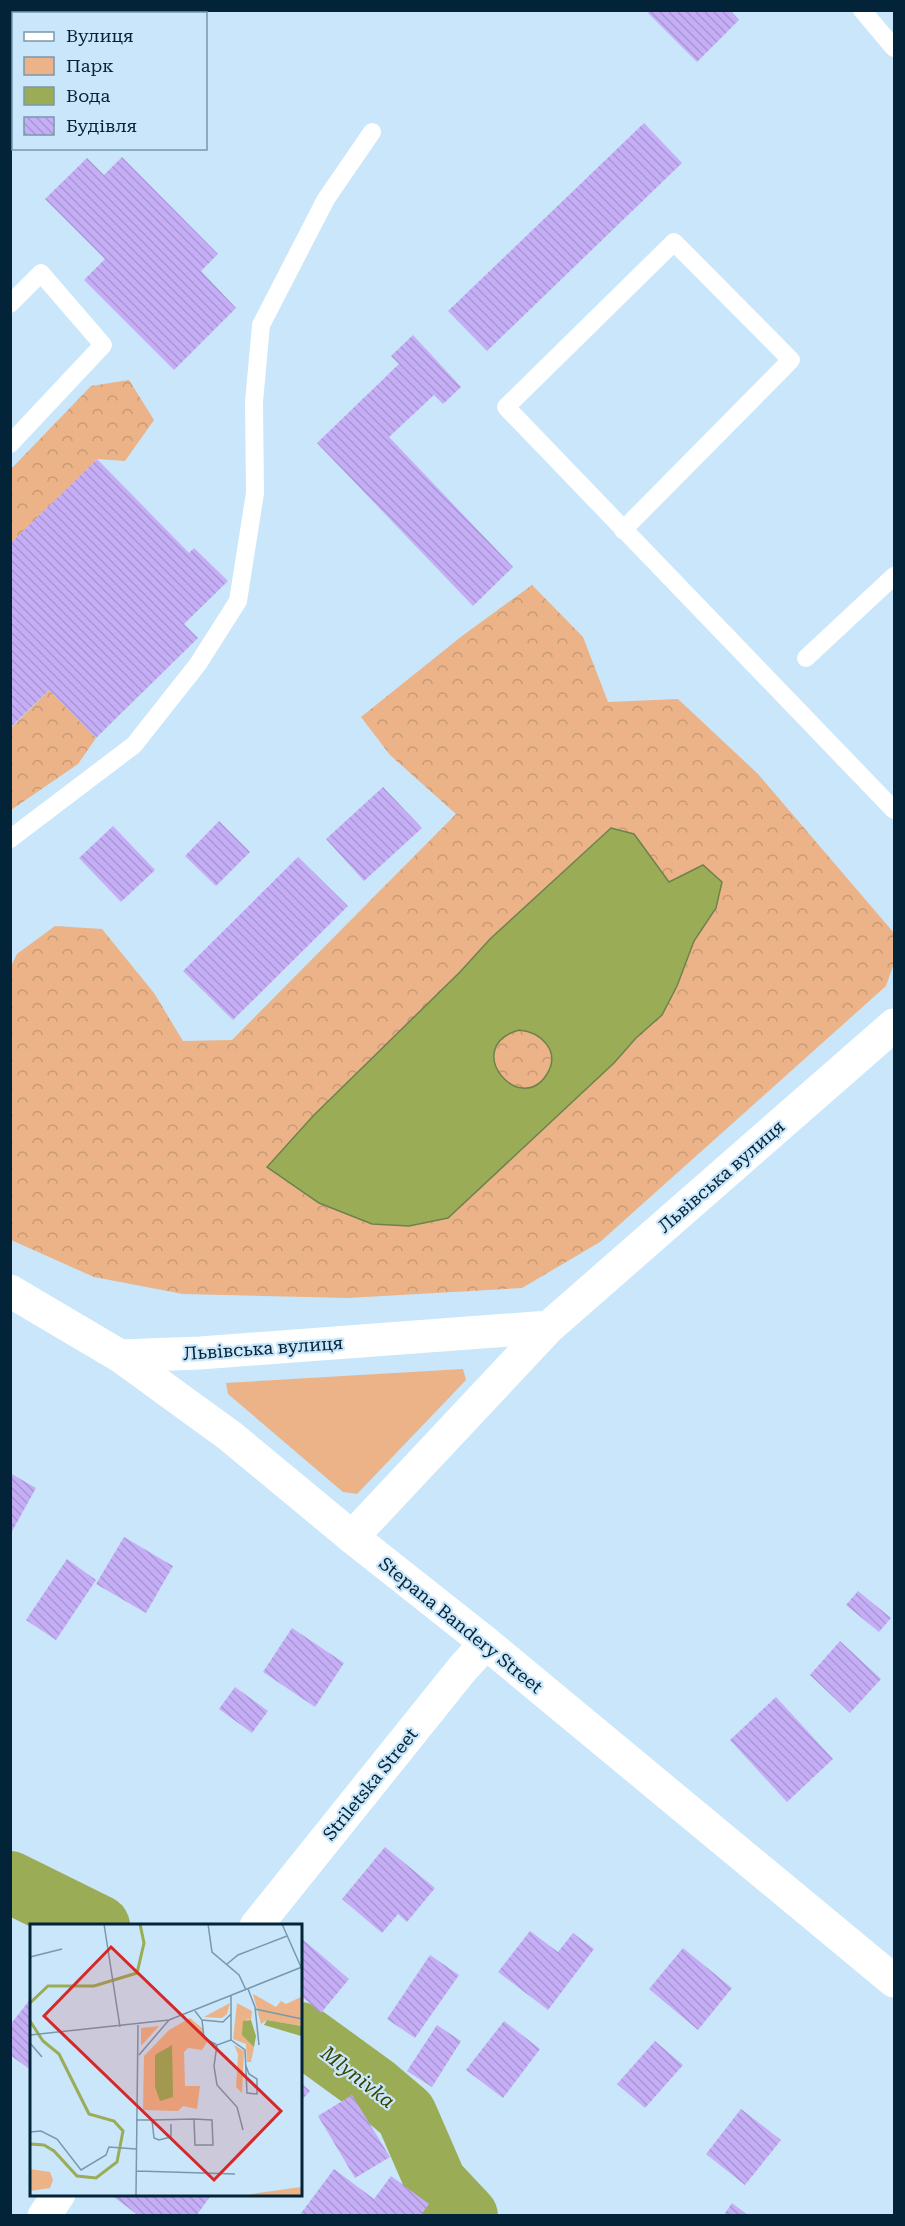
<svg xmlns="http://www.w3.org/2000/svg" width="905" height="2226" viewBox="0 0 905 2226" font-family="'Roboto Serif',serif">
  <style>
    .green { fill: #ebb387 }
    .forest { fill: url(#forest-crowns) }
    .water { fill: #9aac56; stroke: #6d834d; stroke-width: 1.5; fill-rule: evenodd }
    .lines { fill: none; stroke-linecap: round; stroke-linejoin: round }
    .river { stroke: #9aac56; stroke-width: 62 }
    .building { fill: url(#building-back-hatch) }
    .service { stroke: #fff; stroke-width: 18 }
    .minor { stroke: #fff; stroke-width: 33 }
    .tertiary { stroke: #fff; stroke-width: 33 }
    .secondary { stroke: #fff; stroke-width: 33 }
    .labels { text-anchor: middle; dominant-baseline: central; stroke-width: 4.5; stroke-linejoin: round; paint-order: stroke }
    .street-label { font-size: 18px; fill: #032438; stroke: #c9e6fa }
    .water-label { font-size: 20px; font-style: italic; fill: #384200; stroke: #c9e6fa }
    .inset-river { fill: none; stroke: #9aac56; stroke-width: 3 }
    .inset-road { fill: none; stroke: #7a98ac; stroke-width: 1.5 }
    .view { fill: #d62828; fill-opacity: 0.15; stroke: #d62828; stroke-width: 3 }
    .inset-edge { fill: none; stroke: #032438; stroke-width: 3 }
  </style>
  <defs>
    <pattern id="forest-crowns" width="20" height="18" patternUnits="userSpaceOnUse" patternTransform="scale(1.5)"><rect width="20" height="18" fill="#ebb387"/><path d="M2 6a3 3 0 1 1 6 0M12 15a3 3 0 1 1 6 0" fill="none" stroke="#c89a75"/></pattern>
    <pattern id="building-back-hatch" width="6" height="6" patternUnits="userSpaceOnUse" patternTransform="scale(1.5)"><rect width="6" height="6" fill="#c6aef7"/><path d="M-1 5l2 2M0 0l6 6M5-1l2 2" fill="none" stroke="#a896d4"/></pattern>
  </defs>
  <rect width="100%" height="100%" fill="#c9e6fa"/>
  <path class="green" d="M463,1369L466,1380L357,1494L343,1492L228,1394L226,1383Z"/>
  <path class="forest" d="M129,380L154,420L125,461L97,459L11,544V469L91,386Z
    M532,585L583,637L608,702L678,699L758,774L894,933V963L886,986L600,1242L522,1288L348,1298L183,1294L94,1277L11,1240L10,968L17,954L55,926L102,929L154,993L183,1041L232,1040L456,814L390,755L361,717L462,636Z
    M49,690L96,738L78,764L11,810V728Z"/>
  <path class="water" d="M611,828L634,834L669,882L703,865L722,882L716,908L694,941L677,986L662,1015L636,1038L614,1063L448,1218L409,1226L372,1224L319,1203L267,1167L313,1116L460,972L490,939ZM519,1030C541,1032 561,1051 547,1074C520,1118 460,1047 519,1030Z"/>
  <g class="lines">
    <path class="river" d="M10,1882L99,1926
      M300,2033L373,2086L406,2114L436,2183L467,2216"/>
  </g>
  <path class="building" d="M651,10H730L739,20L697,62L648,13Z
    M644,123L682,163L487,351L448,311Z
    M122,157L218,254L201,271L236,308L174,370L84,280L105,259L45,199L87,158L104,175Z
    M413,335L461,387L443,404L434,395L389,437L513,567L473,606L317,443L399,364L391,356Z
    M97,459L189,553L194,548L228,581L184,624L198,638L96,738L49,690L10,728V544Z
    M383,787L422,828L364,881L326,839Z
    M219,821L250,852L216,886L185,856Z
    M113,826L155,870L121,902L79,858Z
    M298,857L348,906L233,1020L183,971Z
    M10,1473L36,1488L10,1535Z
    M124,1537L173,1566L146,1613L96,1584Z
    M67,1559L96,1580L56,1640L26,1620Z
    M858,1591L891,1618L879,1632L846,1605Z
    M292,1628L344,1663L315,1707L263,1672Z
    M840,1641L881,1679L850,1713L810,1675Z
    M235,1687L268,1711L252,1733L219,1709Z
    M776,1697L833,1759L787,1802L730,1740Z
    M385,1847L435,1888L407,1922L398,1914L382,1933L342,1899Z
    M530,1931L558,1952L573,1933L594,1949L548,2010L498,1972Z
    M300,1937L349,1979L321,2013L300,1995Z
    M683,1948L732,1988L698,2030L649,1989Z
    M430,1955L459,1975L415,2038L387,2019Z
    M32,1997V2071L10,2055V2025Z
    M504,2021L540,2049L503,2098L466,2070Z
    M437,2025L461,2041L432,2087L407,2071Z
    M655,2041L683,2065L645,2108L617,2084Z
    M300,2082L310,2091L300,2102Z
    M352,2095L390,2157L355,2178L318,2116Z
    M741,2109L781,2140L745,2185L706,2154Z
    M334,2169L374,2199L391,2176L429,2204L420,2216H299Z
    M116,2194H212L196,2216H139L114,2197Z
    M732,2203L749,2216H723Z"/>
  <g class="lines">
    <path class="service" d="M862,10L894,48
      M10,304L41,273L103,345L10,444
      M623,530L791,360L674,242L506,407L894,810
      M806,658L894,576
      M10,839L134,745L198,664L238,601L255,493L254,402L261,325L326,199L372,132"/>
    <path class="minor" d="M256,1926L463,1668L486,1643
      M44,2216L59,2194"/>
    <path class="tertiary" d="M120,1356L200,1353L549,1327
      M352,1537L549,1327L894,1025"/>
    <path class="secondary" d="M10,1291L120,1356L230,1436L352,1537L486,1643L894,1981"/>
  </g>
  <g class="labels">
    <g class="street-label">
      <text transform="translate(721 1176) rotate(-41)">Львівська вулиця</text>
      <text transform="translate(263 1348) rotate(-4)">Львівська вулиця</text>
      <text transform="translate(461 1625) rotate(39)">Stepana Bandery Street</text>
      <text transform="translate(370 1784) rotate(-51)">Striletska Street</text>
    </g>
    <g class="water-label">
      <text transform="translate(358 2077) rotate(38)">Mlynivka</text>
    </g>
  </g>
  <g transform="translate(30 1924)">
    <rect width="272" height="272" fill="#c9e6fa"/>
    <path d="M129,102L112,121H111V104ZM0,245L20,248L23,256L20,264L0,267ZM271,263V271H218L228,269Z" fill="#ebb387"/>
    <path d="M223,70L246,83L251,77L256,80L271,73V102L237,96L231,100ZM200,79L197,90L192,94L174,93ZM207,79L222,87L221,96L217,95L224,123L221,138H217L216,120L203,115ZM160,94L172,104L177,118L172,126L158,124L154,128L155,162H170L167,185L153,182L148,187L113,186L114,132L139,106ZM204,121L214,127L212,169L206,163L208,130Z" fill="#ebb387"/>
    <path d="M221,96L226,112L224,123L212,111L213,97ZM237,96L271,102V112L234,101ZM142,121L143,173L130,177L125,163V131Z" fill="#9aac56"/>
    <path class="inset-river" d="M0,79L18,62H64L107,49L114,19L110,0M0,97L13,117L29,130L59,190L84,197L93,207L87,238L66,254L47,252L24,227L14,221L0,220"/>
    <path class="inset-road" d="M74,0L90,103M178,0L182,28L209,51L216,66M252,0L271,43M0,33L32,25M197,40L208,31L257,12M218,65L225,83L229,121M201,72V116L187,121L184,142L187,161L207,183L213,206M225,85L272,95M165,87L172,96L174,114L187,121M172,96L193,98L201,90M0,111L139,96L272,43M201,116L215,126L217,169L227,170V155L219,150L216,142M0,119L12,133M109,131L139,96M106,196H122L164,195L182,196L183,221H165L164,195M122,196L124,214L129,216L141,213V200M0,208L11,207L27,215L51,246L76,231L79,223L106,225M107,247L205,250M106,271L108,101"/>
    <path class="view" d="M81,23L251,187L184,256L14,92Z"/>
    <rect width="272" height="272" class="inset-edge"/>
  </g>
  <rect width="905" height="2226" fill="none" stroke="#032438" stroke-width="24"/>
  <rect x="12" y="12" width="195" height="138" fill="#c9e6fa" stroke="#7a98ac" stroke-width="1.5"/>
  <rect x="24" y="32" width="30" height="9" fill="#ffffff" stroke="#7a98ac" stroke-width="1.5"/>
  <text x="66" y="42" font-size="18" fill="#032438">Вулиця</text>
  <rect x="24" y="57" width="30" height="18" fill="#ebb387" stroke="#7a98ac" stroke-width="1.5"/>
  <text x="66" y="72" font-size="18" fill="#032438">Парк</text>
  <rect x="24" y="87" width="30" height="18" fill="#9aac56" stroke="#7a98ac" stroke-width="1.5"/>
  <text x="66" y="102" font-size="18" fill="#032438">Вода</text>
  <rect x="24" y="117" width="30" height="18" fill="url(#building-back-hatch)" stroke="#7a98ac" stroke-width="1.5"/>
  <text x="66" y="132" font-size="18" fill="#032438">Будівля</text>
</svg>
